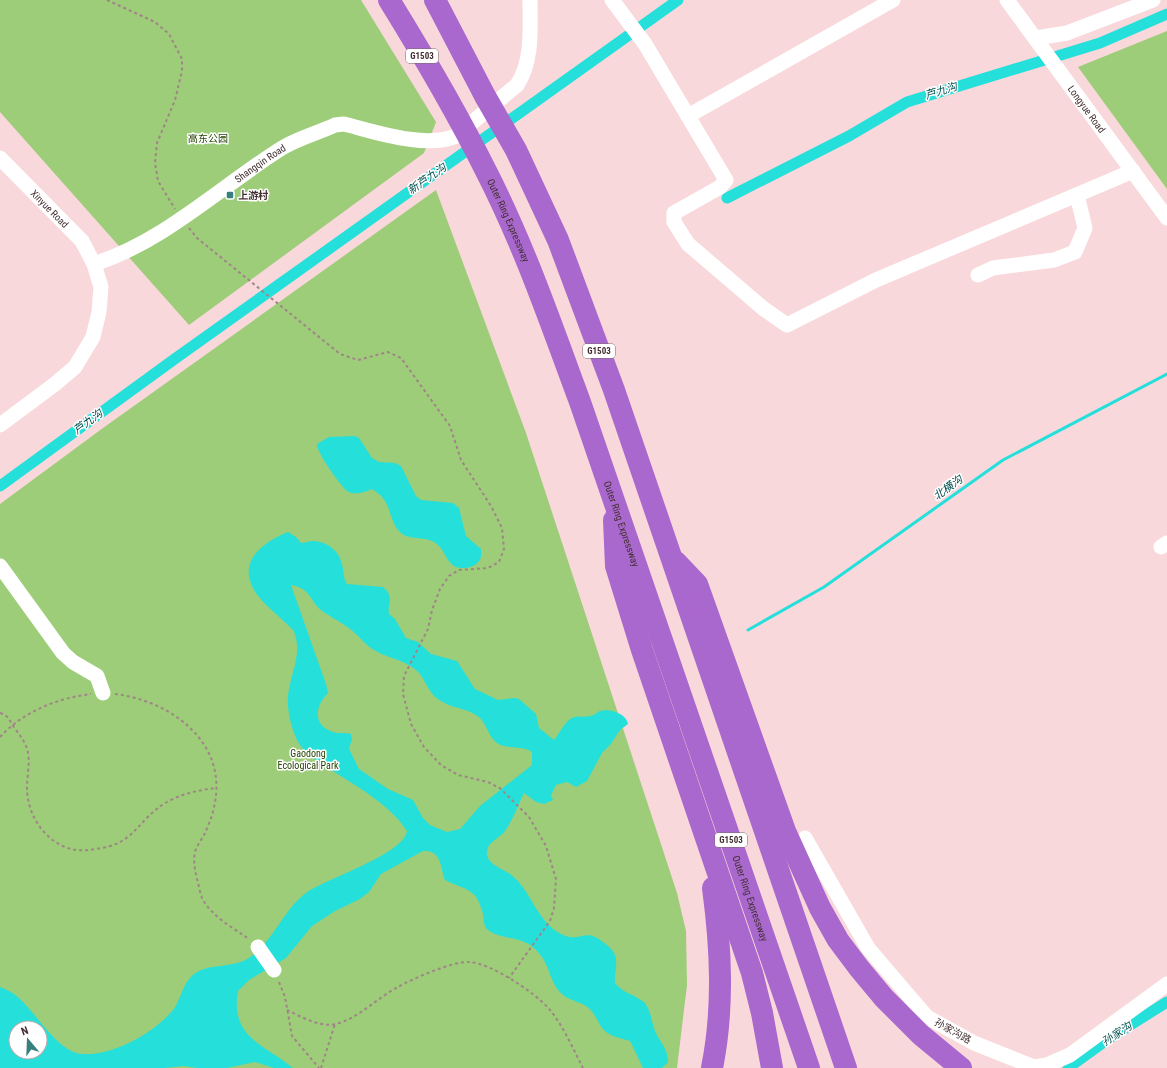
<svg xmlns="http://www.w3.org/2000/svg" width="1167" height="1068" viewBox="0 0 1167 1068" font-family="'Roboto Condensed','Noto Sans SC',sans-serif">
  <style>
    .green { fill: #9dcd78; fill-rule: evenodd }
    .water { fill: #25dfdb; fill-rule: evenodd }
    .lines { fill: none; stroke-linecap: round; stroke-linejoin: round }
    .stream { stroke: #25dfdb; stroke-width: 3 }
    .canal { stroke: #25dfdb; stroke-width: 11 }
    .path { stroke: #a08588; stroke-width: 2; stroke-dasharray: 3 3; stroke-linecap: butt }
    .minor { stroke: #fff; stroke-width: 15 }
    .highway { stroke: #a968cd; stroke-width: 22 }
    .poi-dot { fill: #38807e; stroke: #fff; stroke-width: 1.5 }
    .labels { text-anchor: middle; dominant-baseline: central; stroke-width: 3; stroke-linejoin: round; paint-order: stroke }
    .shield { fill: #fff; stroke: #7b6d6f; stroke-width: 1 }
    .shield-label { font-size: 9px; font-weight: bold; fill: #432f31 }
    .street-label { font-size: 10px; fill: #432f31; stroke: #fff }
    .park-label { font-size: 10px; fill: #244300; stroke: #fff }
    .poi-label { font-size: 10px; font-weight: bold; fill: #432f31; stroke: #fff; text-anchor: start }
    .water-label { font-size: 11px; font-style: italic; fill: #014f4e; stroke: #fff }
  </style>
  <rect width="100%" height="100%" fill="#f9d8db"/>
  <path class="green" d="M0,0H361L436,122L424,153L189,325L0,112Z
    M1167,31V189L1078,67Z
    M436,190L526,433L677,893L686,931L687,985L677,1068H0V504L103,428ZM16,1028H40V1052H16Z"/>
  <path class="water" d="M355,436L359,438L372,458L379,462L395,463L401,466L416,496L421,500L453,503L459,508L466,536L481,549C481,553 482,558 479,561C475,568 461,570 454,566C444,559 445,547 432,541C421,536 407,541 398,530C386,513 393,502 372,489C366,492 353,496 347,491C341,486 316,452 317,444L329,437Z
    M288,532L296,537L301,543C305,543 309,541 313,541C330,542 341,553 343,569C344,575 344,580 347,584L383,587C395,597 387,602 389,614L395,619L406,638L418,642L431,654L457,661L475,689L498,700L514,698L519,699L536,714L539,728L554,740C559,734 563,725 569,720C575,714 582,718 590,716C594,716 597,712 600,711C610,708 627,714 628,724L620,730L610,745L602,753L587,781L576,787L567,782L556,785L551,795L553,800L544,804L536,802L524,793C518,805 513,820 505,831C500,838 488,842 487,851C485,862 499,868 507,872C532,887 536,926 566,936C581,941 586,928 603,942C607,945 612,949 614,953C619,962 614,973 615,983C622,992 632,994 641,1000C651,1006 651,1021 655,1031C660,1042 668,1049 668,1062L662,1068H643L630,1041C620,1038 608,1036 602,1028C597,1021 594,1011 586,1006C576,1000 566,1000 558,990C547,974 550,963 534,948C520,935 498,940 487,929C483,925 484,919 483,914C476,887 467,891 445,880C440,867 442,850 423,851L381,874L369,892L360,899L335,911L312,926L286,958L249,980L238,991C230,1038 264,1044 293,1068H274L255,1062L227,1068H197L183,1066L164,1068H0V987C4,989 8,990 11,992C34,1006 55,1053 83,1054C113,1056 154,1033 173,1010C180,1001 182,987 190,978C205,961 231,970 249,958C273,942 283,910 306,893C327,878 403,855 407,831C391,806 361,789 336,773C322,764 305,756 297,740C291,727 287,711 288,696C290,674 304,652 293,630C282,618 262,604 254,590C237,560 264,542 288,532ZM291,585C313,589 309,603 325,613C336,620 348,626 357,635C363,641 368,647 376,651C389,659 404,659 417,671C426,679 427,693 441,701C453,709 469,708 480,718C487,725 488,736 497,743C507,750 522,745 532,752V765L480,806L460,829L447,832L430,825L423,818L413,800L388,789L359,769L349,749L352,739L351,734C345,732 339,734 333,732C312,725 315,706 328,693L326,684ZM16,1028H40V1052H16Z"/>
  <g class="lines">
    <path class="stream" d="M748,630L824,587L1003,460L1167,374"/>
    <path class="canal" d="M727,198L849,136L907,102L1100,43L1167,14
      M0,486L176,358L678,0
      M1068,1068L1108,1039L1167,1002"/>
    <path class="path" d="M107,0L155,22L169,34L182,59V71L175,100L157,143L155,163L158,181L175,209
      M189,228L197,238L340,354L358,360L388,352L401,358L450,426L461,460L491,506L502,528L504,549L499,562L488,568L459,570L449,576L440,589L432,610L428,629L404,676L403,694L411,724L424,747L441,765L458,775L488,782L501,789L529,817L546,846L556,879L554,908L550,921L509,978
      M115,694C166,700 222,737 216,795C215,808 210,822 205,833C202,839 197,845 195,852C193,861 195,870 197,879C199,886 200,894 203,900C213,917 233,928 249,939
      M0,713C10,716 9,721 14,727C20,736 26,742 28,753C30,764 27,776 27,787C27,812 41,837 65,847C75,851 85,851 95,849C136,845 137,819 167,802C181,794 199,790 216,788
      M0,737C23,712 57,698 91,694
      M279,982L285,997L292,1036L319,1068
      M287,1010C300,1016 320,1028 336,1024C359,1018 377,998 398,987C412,979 453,961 469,962C491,963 536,993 550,1010C564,1027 573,1049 583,1068
      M321,1068L335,1024"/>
    <g class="minor">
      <path d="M612,0L645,44L726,180L720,187L674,213V222L688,244L764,309L787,325L876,280L1133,171"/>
      <path id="s1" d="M1007,0L1167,218"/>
      <path d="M1036,38L1067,33L1153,0"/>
      <path d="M688,116L893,0"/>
      <path id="s2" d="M0,158L82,241L94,264L101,287L99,312L93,337L75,367L55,384L0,425"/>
      <path id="s3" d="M94,264C165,241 220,187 282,148C298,138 318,133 335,125L344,124C376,132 426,149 456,136L517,85C533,61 530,28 530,0"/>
      <path d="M978,275L993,268L1054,260L1075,252L1085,228L1077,195"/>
      <path d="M1161,547L1167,543"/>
      <path d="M0,566L63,653L73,662L97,676L103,693"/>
      <path d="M805,838L868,948L927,1017L974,1043L1034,1067L1047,1065L1070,1055L1167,984"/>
      <path d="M258,947L274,970"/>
    </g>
    <g class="highway">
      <path id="s4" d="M389,0C423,55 457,113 486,171C524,245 551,324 580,402L809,1068"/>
      <path d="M435,0L485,96L516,150L558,240L614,390L846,1068"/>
      <path d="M614,520L616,566L642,650L752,973L762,1013L772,1068"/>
      <path d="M676,562L697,584L785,831L820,908L838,940L859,968L884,998L921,1035L961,1068"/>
      <path d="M712,1068C724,1008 721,948 713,888"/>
    </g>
  </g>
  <rect class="poi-dot" x="226" y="191" width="8" height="8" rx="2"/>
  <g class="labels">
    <g class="shield">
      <rect x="406" y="49" width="32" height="14" rx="3"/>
      <rect x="583" y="344" width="32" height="14" rx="3"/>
      <rect x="715" y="833" width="32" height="14" rx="3"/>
    </g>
    <g class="shield-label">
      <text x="422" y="56">G1503</text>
      <text x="599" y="351">G1503</text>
      <text x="731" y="840">G1503</text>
    </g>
    <g class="street-label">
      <text stroke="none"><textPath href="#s1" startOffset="135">Longyue Road</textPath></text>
      <text stroke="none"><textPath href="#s3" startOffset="195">Shangqin Road</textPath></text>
      <text stroke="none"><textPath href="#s2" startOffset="71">Xinyue Road</textPath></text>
      <text stroke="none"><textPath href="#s4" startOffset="251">Outer Ring Expressway</textPath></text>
      <text stroke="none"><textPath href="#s4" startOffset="575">Outer Ring Expressway</textPath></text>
      <text stroke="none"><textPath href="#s4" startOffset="971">Outer Ring Expressway</textPath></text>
      <text transform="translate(953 1031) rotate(29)">孙家沟路</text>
    </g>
    <g class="park-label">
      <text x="208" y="138">高东公园</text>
      <text x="308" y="753">Gaodong<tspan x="308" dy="12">Ecological Park</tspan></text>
    </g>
    <g class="poi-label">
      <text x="238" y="195">上游村</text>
    </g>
    <g class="water-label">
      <text transform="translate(941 91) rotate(-17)">芦九沟</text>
      <text transform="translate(427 179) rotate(-35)">新芦九沟</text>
      <text transform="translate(88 422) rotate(-36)">芦九沟</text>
      <text transform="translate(948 488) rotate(-36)">北横沟</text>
      <text transform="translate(1117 1034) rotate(-33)">孙家沟</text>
    </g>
  </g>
  <g transform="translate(28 1040) rotate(341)"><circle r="19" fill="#ffffff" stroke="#b4acad"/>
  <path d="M0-3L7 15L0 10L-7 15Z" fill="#38807e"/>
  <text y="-6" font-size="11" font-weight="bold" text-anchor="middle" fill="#432f31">N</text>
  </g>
</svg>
